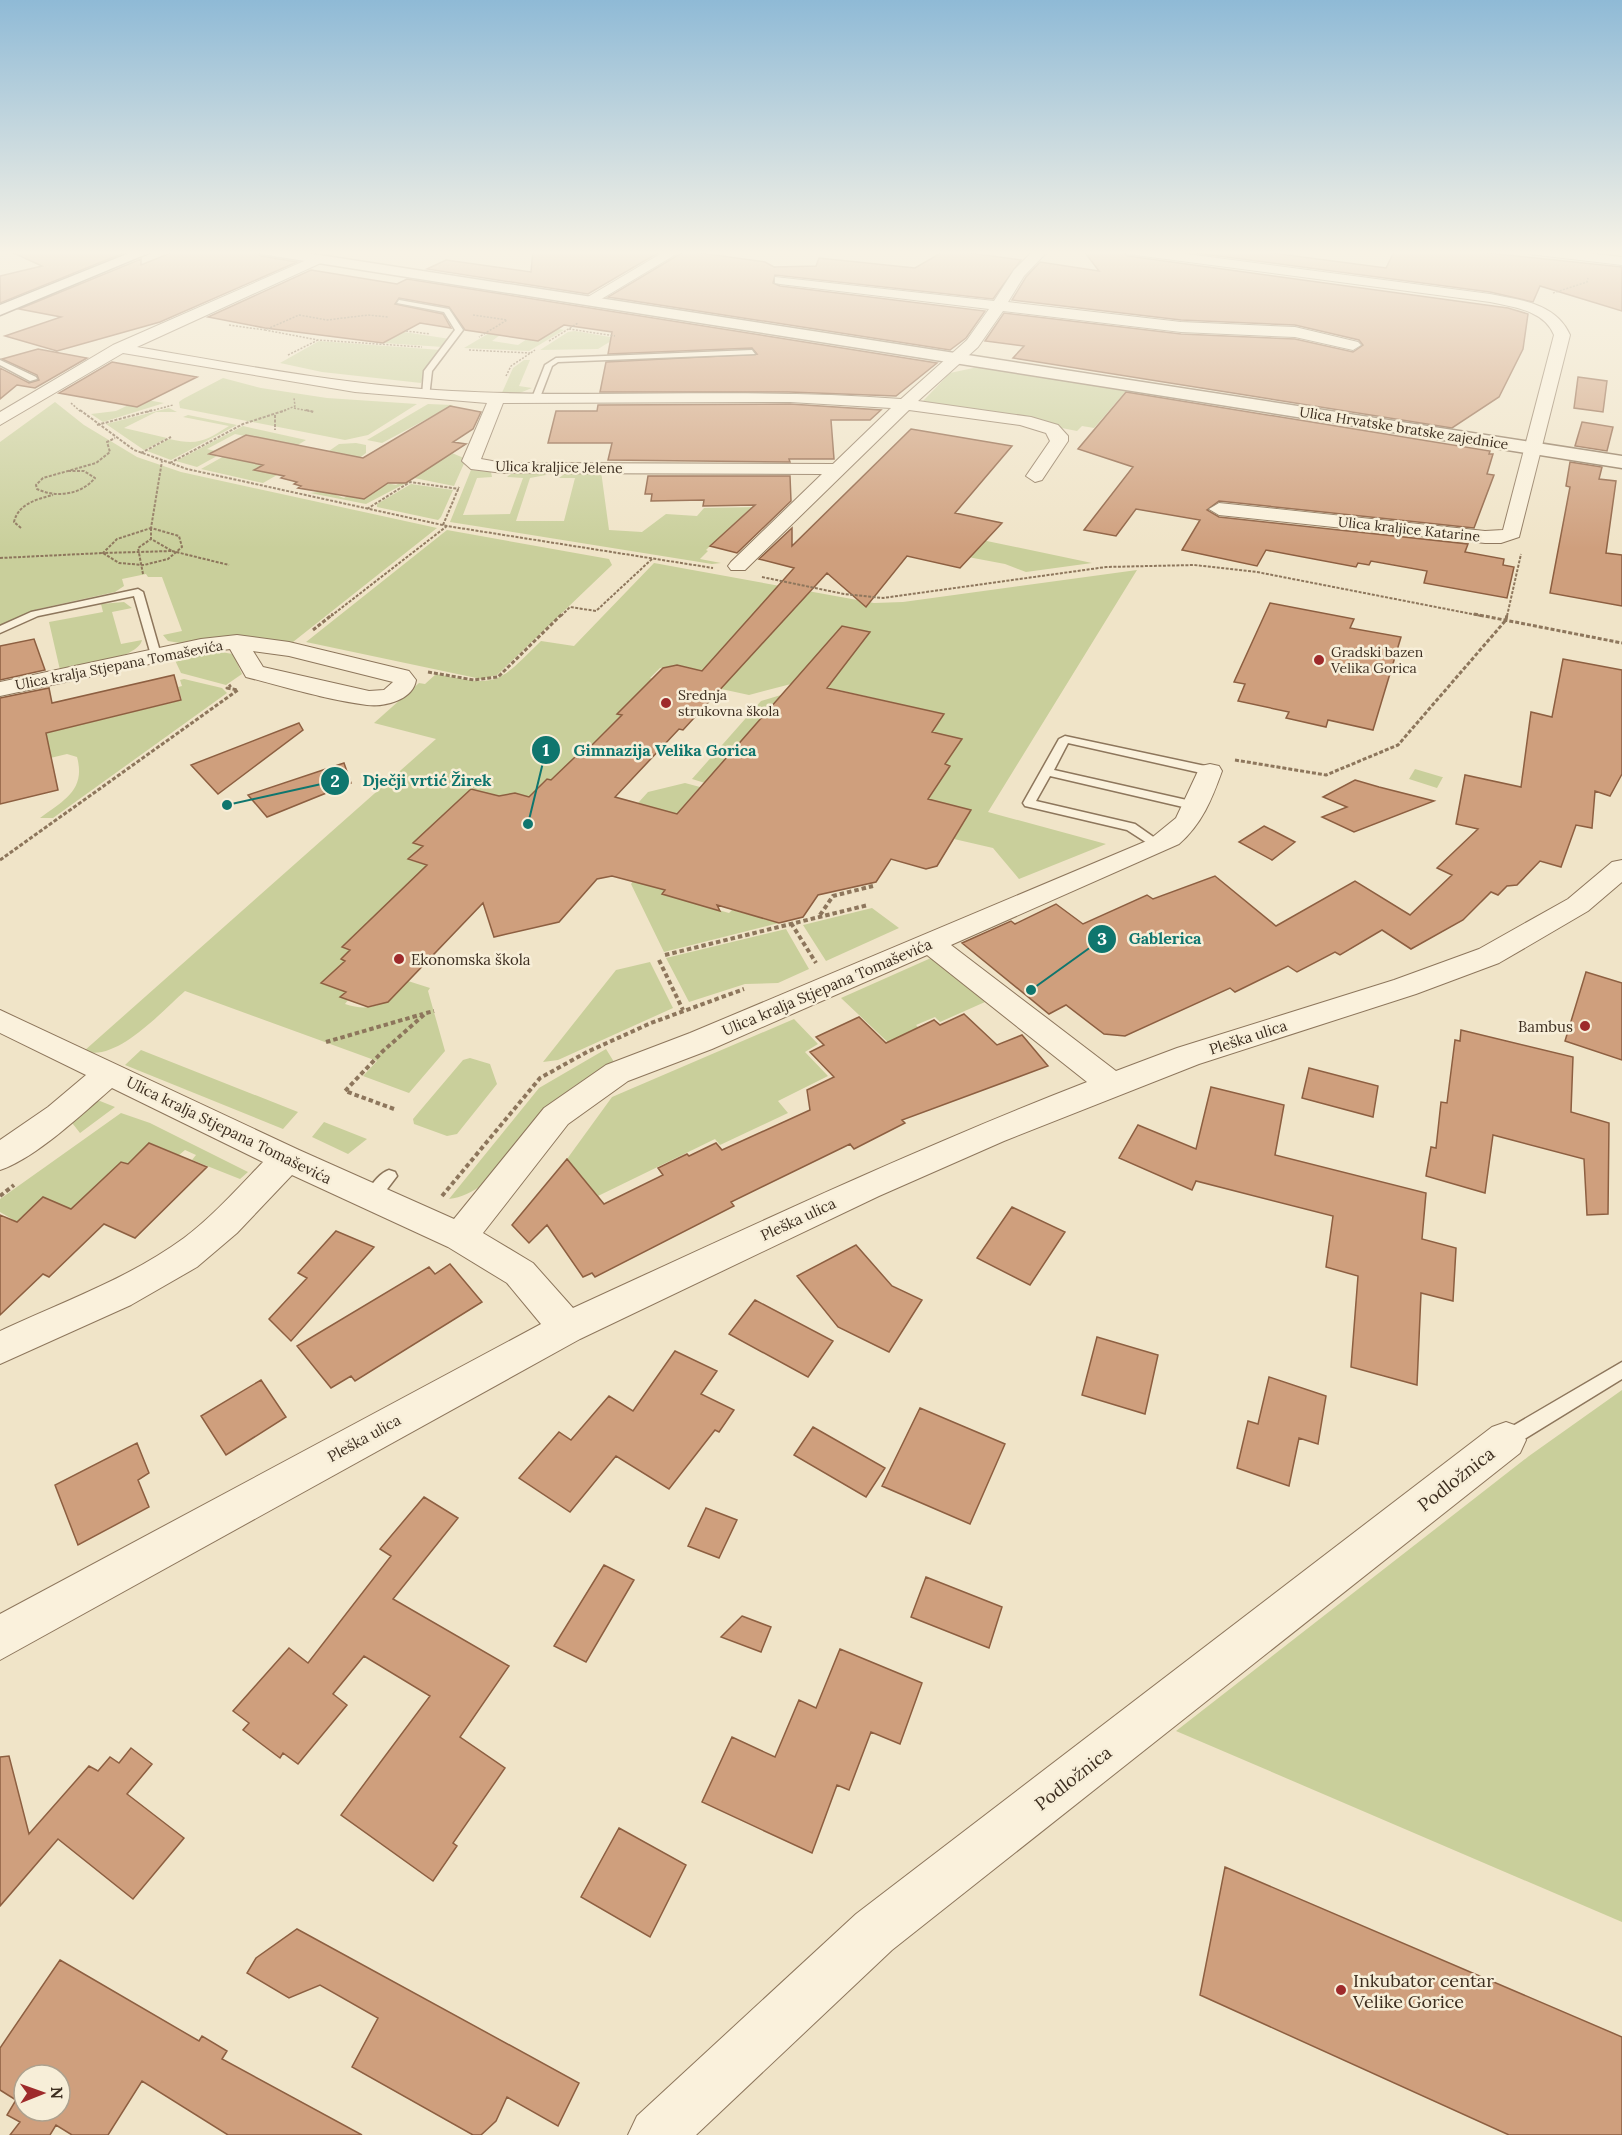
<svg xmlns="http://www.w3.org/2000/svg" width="1622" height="2135" viewBox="0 0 1622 2135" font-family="Lora,serif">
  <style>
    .green { fill: #c9cf9b }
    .building { fill: #cf9f7d; stroke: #8d5f41; stroke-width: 1.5; fill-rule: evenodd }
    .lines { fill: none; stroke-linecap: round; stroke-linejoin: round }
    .service-casing { stroke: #8d765c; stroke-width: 3 }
    .minor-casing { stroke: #8d765c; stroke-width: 2 }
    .tertiary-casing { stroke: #8d765c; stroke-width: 3 }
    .secondary-casing { stroke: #6f573f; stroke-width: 3 }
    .path-far3 { stroke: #8d765c; stroke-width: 1.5; stroke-dasharray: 2 1.5; stroke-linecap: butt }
    .path-far2 { stroke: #8d765c; stroke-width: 2; stroke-dasharray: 3 1.5; stroke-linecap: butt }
    .path-far1 { stroke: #8d765c; stroke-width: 3; stroke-dasharray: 4 2; stroke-linecap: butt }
    .path { stroke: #8d765c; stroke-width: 4; stroke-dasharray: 4.5 3; stroke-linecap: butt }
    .service { fill: #faf1dc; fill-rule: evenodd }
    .minor { fill: #faf1dc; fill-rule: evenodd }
    .tertiary { fill: #faf1dc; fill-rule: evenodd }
    .secondary { fill: #faf1dc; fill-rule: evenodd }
    .poi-dot { fill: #9e2a2b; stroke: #f7eed8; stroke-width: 2 }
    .labels { text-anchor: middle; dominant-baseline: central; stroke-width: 5; stroke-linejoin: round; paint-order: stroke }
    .far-street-label { font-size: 14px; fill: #3d2e20; stroke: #f7eed8 }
    .far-poi-label { font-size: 14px; fill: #3d2e20; stroke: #f7eed8; text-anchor: start }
    .poi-label { font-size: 15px; fill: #3d2e20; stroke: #f7eed8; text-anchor: start }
    .street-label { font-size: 15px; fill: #3d2e20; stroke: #f7eed8 }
    .near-street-label { font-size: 18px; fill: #3d2e20; stroke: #f7eed8 }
    .near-poi-label { font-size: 18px; fill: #3d2e20; stroke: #f7eed8; text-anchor: start }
    .leader { fill: none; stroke: #0f766e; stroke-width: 2 }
    .callout-dot { fill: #0f766e; stroke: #f7eed8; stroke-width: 2 }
    .mark-label { font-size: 18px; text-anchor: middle; font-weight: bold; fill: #fff }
    .callout-label { font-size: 16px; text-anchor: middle; font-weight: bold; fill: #0f766e; stroke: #f7eed8; stroke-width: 5; stroke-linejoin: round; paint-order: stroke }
  </style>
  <rect width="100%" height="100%" fill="#f0e4c8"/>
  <path class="green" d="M549,327L564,330L529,351L464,348L496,329L500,335L492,341L518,345L527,339L533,340Z
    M575,331L616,338L598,349L540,350L568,332Z
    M401,332H404L450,339L443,347L383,343Z
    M319,341L441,350L427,367L421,383L322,372L280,363Z
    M524,360H530L519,386L532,388L517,394L501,395L513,368Z
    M978,367L1127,390L1094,428L1082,426L1077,431L923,401L950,373Z
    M223,378L261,388L327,398L417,404L368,435L345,440L180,408L179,402L183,399Z
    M141,399L164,403L103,422L91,414L116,411Z
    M55,402L84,425L137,457L181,472L437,528L293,642L236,637L180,643L168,641L163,635L182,631L162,577H148L146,574L122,579L124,586L115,592L38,609L0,625V442Z
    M428,404L453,405L382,443L367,440Z
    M169,408L177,412H156L124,428L167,438L144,450L106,424Z
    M188,415L237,425L171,460L147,451L169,439C200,446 206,440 229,426L183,417Z
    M243,426L306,440L296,446L235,434L207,449L215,451L210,454L217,456L197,467L176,461Z
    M356,443L366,445V453L342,471L319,458L339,444Z
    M452,453L466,459L454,486L414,478L446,454Z
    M226,455L267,463L255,470L269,473L273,471L277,475L263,483L201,469Z
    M471,470L491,472L492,477L477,478L463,515L510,514L523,478L507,477C515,469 539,468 546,475L530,478L516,521H564L575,478H559L567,472L601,471L609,530L642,532L666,514L697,516L704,508L759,507L722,541L716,540L706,550L708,551L700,559L721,563L712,564L450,522Z
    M401,482L406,483L366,504L310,493L325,491L344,498L347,496L364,499L386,483L396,485Z
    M411,484L453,490L441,517L438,520L377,507V504Z
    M447,530L609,559L612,565L497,675L481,679L306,642Z
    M982,540L1092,563L1026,572L1005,564L968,557Z
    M654,563L874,603L903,602L1137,570L988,812L1106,844L1019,879L993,848L954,839L971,810L928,799L950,766L945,764L962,739L932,732L944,714L795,680L791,684L749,695L712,687L694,669L677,665L660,668L650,678L656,680L650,685H646L618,713L622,715L579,758L575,757L551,780L547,779L529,797L515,793L499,796L471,789L413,843L423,846L409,860L438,868L342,947L350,950L342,959L345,961L321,983L346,992L341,997L348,1000L345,1004C374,1014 389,1001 408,981L430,988L428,991L445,1051L409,1093L363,1076L377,1061L185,991C162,1011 116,1063 84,1051L436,739L374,723L419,683L425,684L436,674C499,687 496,685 541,641L574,646Z
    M124,602L132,608L112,612L121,644L142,640C138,659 78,666 60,670L49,622L103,612L101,604Z
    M208,650L233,654L242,674L226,685L181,673L173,656Z
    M184,679L222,688L227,693L53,818H40C64,800 86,790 77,757L67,754L0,770V726L34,736L182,700L178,687L182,686L180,680Z
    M781,695L705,783L692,779L761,701Z
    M1415,769L1442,777H1443L1437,788L1409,779Z
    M685,783L700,787L674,817L669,812L638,803L648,792Z
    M633,881L665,890L662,894L729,913L732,910L779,923L664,952L631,884Z
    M872,908L899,928L826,961L803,925Z
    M786,929L809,969L778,983L745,984L689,1002L666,958Z
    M931,958L985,1002L940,1022L935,1017L916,1025L943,1053L912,1065L841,998Z
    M650,962L673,1008L558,1060L543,1062L616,970Z
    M794,1019L818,1044L805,1052L828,1076L778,1101L788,1113L720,1145L715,1139L598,1196L567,1159L612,1097Z
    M606,1049L614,1062C590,1075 569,1088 549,1107C519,1137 494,1194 449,1199L539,1088Z
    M141,1050L298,1112L283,1129L125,1065Z
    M470,1058L490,1064L497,1084L457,1134L447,1136L414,1124L413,1119L463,1060Z
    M100,1101L115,1107L80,1133L69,1119L91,1103Z
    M121,1113L150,1123L248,1172L240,1179L192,1160L196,1155L185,1150L179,1155L150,1143L77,1212L43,1197L17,1222L0,1212V1199Z
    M324,1122L367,1139L348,1154L312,1137Z
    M1622,1390V1922L1176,1731L1529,1456Z"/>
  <path class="building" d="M7,250H131L0,303V276L42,266Z
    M178,250H252L261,256L297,262L160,322L57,351L5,336L61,317L19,309L141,259V265Z
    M533,250H663L588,294L427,269L446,260L531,272Z
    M946,250L1021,260L993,299L775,275L773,283L780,286L985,311L966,338L950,350L608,297L685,251L765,262L774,267L816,266L819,258L915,268Z
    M1083,250H1119L1128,256L1508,308L1528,314L1523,349L1499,397L1452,428L1013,358L1024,346L985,341L1004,313L1181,334L1295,339L1353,352L1363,345L1359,340L1295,325L1181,320L1012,300L1026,277L1040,262L1099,271Z
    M1173,250H1274L1272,253L1386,268L1395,250H1459L1622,267V311L1540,286L1533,302L1490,292Z
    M311,270L397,284L407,279L937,363L896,396L789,392H600L606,362L757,354L752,348L608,354L612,332L564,325L538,341L465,330L449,307L399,298L395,304L443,314L451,328L420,323L383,343L265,328L208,317Z
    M38,349L87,358L35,388L17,385L0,399V368L29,383L39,380L37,375L2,359Z
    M112,362L197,377L137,407L59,393Z
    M1578,377L1607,381L1603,412L1574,408Z
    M1126,392L1490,451L1489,454H1493L1487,474L1494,475L1474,528L1219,501L1207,510L1219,517L1468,544L1465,552L1504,559L1503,565L1514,567L1507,598L1424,583L1427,571L1371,561L1369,565L1358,563L1356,567L1266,550L1257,566L1182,550L1200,520L1136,509L1116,536L1084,530L1133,467L1078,449Z
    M790,404L881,410L870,420H831L834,459H789L790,462L608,460L612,443H548L556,411H597L598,405Z
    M450,406L481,412L473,429L453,442L466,444L406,483H388L364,499L298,488L301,486L294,484L297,482L281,478L284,476L254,470L263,465L209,454L246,435L363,458Z
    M1582,422L1613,427L1607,451L1575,446Z
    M911,429L1012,446L955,513L1002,523L960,568L907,556L866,607L827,573L683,730L679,729L615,797L677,814L842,626L870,632L827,688L944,714L932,732L962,739L945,764L950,766L928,799L971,810L937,866L926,869L891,859L876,882L818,895L803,917L779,923L717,905L720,911L662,894L665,890L612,876L597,879L559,922L494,937L483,903L388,1002L368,1007L340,997L346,992L321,983L345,961L341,959L350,950L342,947L427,865L408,859L423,846L413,843L471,789L499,796L515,793L529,797L547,779L551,780L575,757L579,758L622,715L617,714L663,668L677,665L702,671L794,568L759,559L792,528V546Z
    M1570,462L1602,467L1599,479L1616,481L1606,553L1622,555V606L1550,593L1570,487L1566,486Z
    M648,476H790L791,501L737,553L710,546L755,505L703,506L704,500L651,501L652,494H645Z
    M1270,603L1354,619L1350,628L1401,637L1373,730L1328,720L1326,727L1286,718L1289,712L1238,701L1245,684L1234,682Z
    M34,639L45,670L0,680V646Z
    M1563,659L1622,670V774L1610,796L1595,791L1592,828L1576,825L1561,867L1540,861L1517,885L1507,886L1498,895L1491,892L1463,920L1411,949L1382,930L1340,955L1335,952L1297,972L1288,966L1235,992L1230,988L1125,1036L1104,1034L1066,1005L1049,1014L962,943L1011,921L1015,924L1056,904L1083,924L1147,895L1153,899L1215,876L1276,926L1355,881L1410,915L1452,875L1437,868L1478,829L1456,824L1465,775L1521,787L1531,712L1552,717Z
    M174,675L181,700L46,733L58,790L0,804V698L49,688L52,703Z
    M299,723L303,730L218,794L191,765Z
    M344,763L351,783L267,817L248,795Z
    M1355,780L1379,787L1434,801L1354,832L1322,817L1347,807L1323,797Z
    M1264,826L1272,830L1295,842L1272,860L1239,842Z
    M1586,972L1622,983V1060L1565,1041Z
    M964,1014L997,1045L1022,1035L1048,1066L902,1120L905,1123L854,1149L850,1144L731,1202L734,1206L595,1277L592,1273L583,1277L547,1225L529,1243L512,1225L567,1159L604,1204L663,1175L658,1168L687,1154L689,1156L716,1143L722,1150L810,1110L807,1090L834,1077L810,1052L824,1045L816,1037L859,1017L886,1043L934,1020L940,1025Z
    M1461,1030L1573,1057L1571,1112L1609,1123L1608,1214L1587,1215L1584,1159L1493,1135L1485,1193L1426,1176L1431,1147L1436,1148L1441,1102L1447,1103L1455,1040L1460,1041Z
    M1309,1068L1378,1086L1373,1117L1302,1098Z
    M1211,1087L1284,1105L1275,1155L1426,1193L1422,1239L1456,1248L1453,1301L1421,1293L1417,1385L1351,1367L1358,1276L1326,1267L1333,1216L1196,1181L1192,1190L1119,1158L1138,1125L1196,1149Z
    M149,1143L207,1167L135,1238L104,1224L49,1277L43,1274L0,1315V1215L17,1222L43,1197L71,1209L121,1162L128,1164Z
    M1012,1207L1065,1232L1030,1285L977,1258Z
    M336,1231L374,1247L291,1341L269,1319L307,1278L298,1273Z
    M856,1245L892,1286L922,1300L889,1352L838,1327L797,1276Z
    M450,1264L482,1302L355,1381L351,1376L331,1388L297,1346L429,1267L435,1274Z
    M755,1300L833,1341L808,1377L729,1334Z
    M1097,1337L1158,1355L1145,1414L1082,1395Z
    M675,1351L717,1371L701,1394L734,1410L719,1432L715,1430L669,1489L616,1456L570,1512L519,1478L559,1432L571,1440L609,1396L633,1411Z
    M1269,1377L1326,1396L1318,1444L1299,1438L1289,1486L1237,1468L1248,1421L1258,1424Z
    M261,1380L286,1417L226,1455L201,1416Z
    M920,1408L1005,1444L970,1524L882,1486Z
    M813,1427L885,1468L866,1497L794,1455Z
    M137,1443L149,1473L138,1480L149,1507L78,1545L55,1485Z
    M424,1497L458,1518L393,1599L509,1666L460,1737L505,1768L453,1843L457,1846L433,1881L341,1815L430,1696L364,1656L333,1694L347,1705L298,1764L283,1753L280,1758L243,1730L249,1723L233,1711L289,1648L308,1663L391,1556L380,1549Z
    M706,1508L737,1520L719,1558L688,1546Z
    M604,1565L634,1580L586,1662L554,1646Z
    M926,1577L1002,1607L989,1648L911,1617Z
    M742,1616L771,1627L761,1652L721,1637Z
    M840,1649L922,1683L900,1744L871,1732L849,1790L837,1785L812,1853L702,1802L732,1737L775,1757L799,1700L816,1708Z
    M131,1748L152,1764L127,1794L184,1838L133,1899L58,1839L0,1906V1757L9,1756L29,1834L89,1766L98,1771L110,1757L119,1763Z
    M619,1828L686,1865L650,1937L581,1897Z
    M1225,1867L1622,2037V2135H1509L1200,1995Z
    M297,1929L579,2083L558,2126L507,2097L496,2121L481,2135H473L352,2067L378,2018L320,1985L289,1998L247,1973L256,1958Z
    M60,1960L199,2041L202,2036L227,2051L222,2059L362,2135H228L142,2081L108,2135H72L56,2125L50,2135H10L20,2122L7,2115L16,2100L0,2090V2048ZM24,2075H60V2111H24Z"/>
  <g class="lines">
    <g class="service-casing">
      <path id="service" d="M399,300L449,309L463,330L432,371L429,397L422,395L424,371L455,330L444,312L397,303Z
        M752,350L755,354L558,362L552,366L539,400L532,398L545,365L556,358Z
        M0,360L36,377L37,379L30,381L0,365Z
        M138,589L143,592L161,655L160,657L151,655L134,596L38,616L0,633V626L31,612Z
        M1065,736L1210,767L1216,771L1210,775L1068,743L1054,770L1200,803L1202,806L1196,810L1050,776L1036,801L1135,824L1162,843V849L1158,850L1127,830L1025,806L1023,803L1059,739Z
        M389,1170L395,1172L397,1176L378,1201H366L364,1197C369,1188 379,1173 389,1170Z
        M1622,1362V1379L1513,1446L1506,1448L1499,1446L1497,1440L1499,1434Z"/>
    </g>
    <g class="minor-casing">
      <path id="minor" d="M667,250H683L593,304L588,305L581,301Z
        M1034,250H1049L1024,276L1008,302L1181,322L1295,327L1358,342L1361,345L1353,350L1295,337L1181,332L1003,311L978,347L918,401L1031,417L1058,425L1068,436V441L1042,480L1035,482L1026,476L1050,441L1046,433L1020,425L909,410L745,570H731L728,566L731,562L822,474L503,473L471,469L462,461L487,403L355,392L123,353L0,425V412L113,345L318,255L325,259L323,262L137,347C241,365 346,385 452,391C602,399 751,387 901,399L967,340L989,309L780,284L775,283V277L994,301L1014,270ZM790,402L891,408L833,464L503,463L481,459L503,403Z
        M1121,250H1157L1490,294C1520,300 1556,303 1570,335L1519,537L1501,543H1485L1219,515L1209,509L1219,503L1485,531L1503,530L1554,335C1544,310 1513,307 1490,302L1128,254Z
        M1522,250H1562L1622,257V265L1529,254Z
        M237,635L289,642L409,671L416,680C413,700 385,707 367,705C327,700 285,687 246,677L230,649L201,653L0,696V682L201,639ZM253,651L289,656L393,682L384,690L369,691L263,667Z
        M1210,764L1219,766L1222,771C1212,799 1202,824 1179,844L951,945L1116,1071L1177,1048L1394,980L1479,949L1568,899L1612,862L1622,860V882L1588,911L1499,963L1416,994L1199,1064L1004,1141L879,1196L580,1339L0,1660V1614L541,1324L507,1283L448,1247L292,1175L237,1233L197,1267L131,1305L0,1364V1331C62,1302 128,1279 184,1238C213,1216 238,1188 263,1162L112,1088C83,1113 36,1158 0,1170V1140L48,1107L86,1075L0,1033V1010L299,1150L454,1219L544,1108L606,1065L690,1033L1149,840L1176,818L1198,771L1201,766ZM927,955L1087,1082C912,1150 743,1230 573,1308L533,1263L483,1233L568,1124L628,1081L712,1049Z
        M1506,1422L1520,1427L1526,1440L1520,1453L892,1950L696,2135H628L637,2116L856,1914L1492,1427Z"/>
    </g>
    <g class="tertiary-casing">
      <path id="tertiary" d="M254,250H287L1622,456V468L261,254Z"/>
    </g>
    <g class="secondary-casing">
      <path id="secondary" d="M137,250H156L0,315V305Z"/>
    </g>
    <path class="path-far3" d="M1553,293L1587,282L1588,278
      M473,315L507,320L479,337
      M229,325L265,330L299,315L327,320L368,315L388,317
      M569,329L615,336
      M265,330L318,340L422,347
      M406,331L430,334
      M549,341L578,323
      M469,350L530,353
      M288,355L318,340
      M506,376L511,366L535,350
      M71,403L81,412
      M294,408L313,412
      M147,412L173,405
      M281,412L295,406L294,398"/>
    <path class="path-far2" d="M80,410L134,450L187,469L447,526L713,568
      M306,410L314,412
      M275,415V430
      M97,425L153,410
      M141,453L171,437
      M170,463L243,424L286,410
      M68,471H84L95,478C81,495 56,498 37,489L36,485L43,478L96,463L110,452L107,442L115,438
      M367,509L410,482L459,489
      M443,525L459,487
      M21,528L14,522C18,504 37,499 53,495
      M151,528V539L172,551L103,553L117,539Z
      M172,551L229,565
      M0,558L103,553L119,563L144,565L168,559L182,547L179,536L151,528L162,461
      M143,574L138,548L151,539
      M762,577L844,594L883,598L1106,567L1194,565L1257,572L1482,616
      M331,616L447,526
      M561,616L570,607L596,611L653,558
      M1507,616L1521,554"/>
    <path class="path-far1" d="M1474,614L1622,643
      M313,630L333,614
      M428,672L474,680L498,677L562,614
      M1235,760L1326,775L1398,745L1506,620L1507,614
      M0,860L238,690L227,688L231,685"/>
    <path class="path" d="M820,915L833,896L873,886
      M791,923L816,963
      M665,955L868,905
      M659,960L683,1010
      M326,1042L423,1014
      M394,1109L345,1091L383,1051L426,1013L434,1011
      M0,1196L14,1185
      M442,1196L540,1078L587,1052L651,1023L744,989"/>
    <use href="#service" class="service"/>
    <use href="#minor" class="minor"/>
    <use href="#tertiary" class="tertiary"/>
    <use href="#secondary" class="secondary"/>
  </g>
  <linearGradient id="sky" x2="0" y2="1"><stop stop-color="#8fbad6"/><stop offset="0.46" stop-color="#f8f3e6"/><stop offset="1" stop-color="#f8f3e6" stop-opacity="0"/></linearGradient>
  <rect width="1622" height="549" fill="url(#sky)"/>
  <g class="poi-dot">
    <circle cx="1319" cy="660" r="6"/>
    <circle cx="666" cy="703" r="6"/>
    <circle cx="399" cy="959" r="6"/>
    <circle cx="1585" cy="1026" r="6"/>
    <circle cx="1341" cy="1990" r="6"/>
  </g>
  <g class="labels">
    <g class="far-street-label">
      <text transform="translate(1404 428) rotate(9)">Ulica Hrvatske bratske zajednice</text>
      <text transform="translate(559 467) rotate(1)">Ulica kraljice Jelene</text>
      <text transform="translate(1409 529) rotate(6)">Ulica kraljice Katarine</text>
      <text transform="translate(119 665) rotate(-11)">Ulica kralja Stjepana Tomaševića</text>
    </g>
    <g class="far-poi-label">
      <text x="1331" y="652">Gradski bazen<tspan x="1331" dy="16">Velika Gorica</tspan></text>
      <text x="678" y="695">Srednja<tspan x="678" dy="16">strukovna škola</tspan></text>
    </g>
    <g class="poi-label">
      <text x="411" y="959">Ekonomska škola</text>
      <text x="1573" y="1026" text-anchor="end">Bambus</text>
    </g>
    <g class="street-label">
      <text transform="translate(827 987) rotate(-23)">Ulica kralja Stjepana Tomaševića</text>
      <text transform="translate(1248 1037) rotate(-18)">Pleška ulica</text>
      <text transform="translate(229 1130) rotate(26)">Ulica kralja Stjepana Tomaševića</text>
      <text transform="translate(798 1219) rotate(-25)">Pleška ulica</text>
      <text transform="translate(364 1438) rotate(-29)">Pleška ulica</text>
    </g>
    <g class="near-street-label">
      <text transform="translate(1456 1479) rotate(-38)">Podložnica</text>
      <text transform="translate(1073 1778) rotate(-38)">Podložnica</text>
    </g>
    <g class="near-poi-label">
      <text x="1353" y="1980">Inkubator centar<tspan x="1353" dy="21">Velike Gorice</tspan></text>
    </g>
  </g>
  <path class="leader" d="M528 824L546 750M227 805L335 781M1031 990L1102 939"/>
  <g class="callout-dot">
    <circle cx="528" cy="824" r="6"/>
    <circle cx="227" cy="805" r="6"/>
    <circle cx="1031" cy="990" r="6"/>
    <circle cx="546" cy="750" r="15"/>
    <circle cx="335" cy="781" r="15"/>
    <circle cx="1102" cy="939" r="15"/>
  </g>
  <g class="mark-label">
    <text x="546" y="756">1</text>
    <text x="335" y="787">2</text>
    <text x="1102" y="945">3</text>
  </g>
  <g class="callout-label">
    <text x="665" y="756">Gimnazija Velika Gorica</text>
    <text x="427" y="786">Dječji vrtić Žirek</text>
    <text x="1165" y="944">Gablerica</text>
  </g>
  <g transform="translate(42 2093) rotate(89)"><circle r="28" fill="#f7eed8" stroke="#ada18e" stroke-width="1.5"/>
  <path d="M0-4.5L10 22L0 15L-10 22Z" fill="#9e2a2b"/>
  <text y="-9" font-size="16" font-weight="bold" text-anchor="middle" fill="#3d2e20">N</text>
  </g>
</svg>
